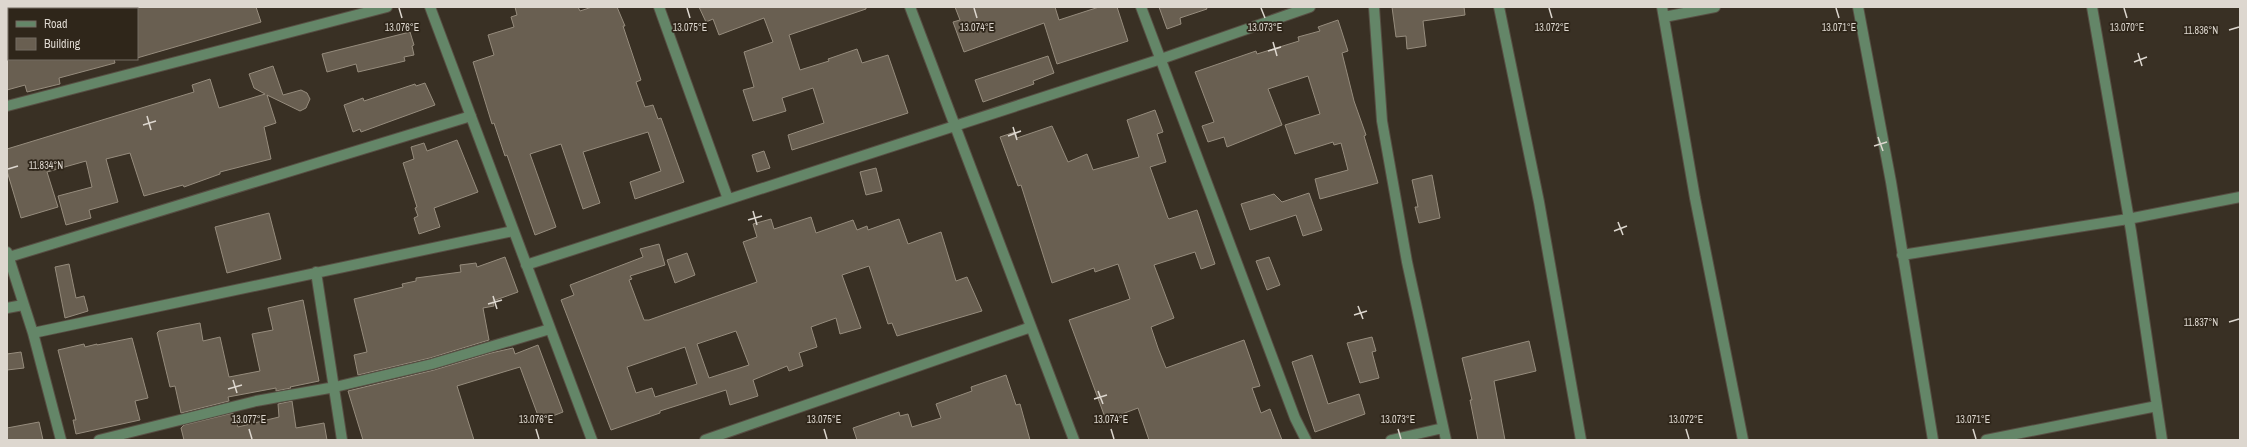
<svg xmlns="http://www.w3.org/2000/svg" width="2247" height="447" viewBox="0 0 2247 447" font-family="'Archivo Narrow',sans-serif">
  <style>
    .building { fill: #695f51; stroke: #968c7d; fill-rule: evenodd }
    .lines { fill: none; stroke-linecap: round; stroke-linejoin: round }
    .minor-casing { stroke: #574e43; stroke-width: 12 }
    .minor { stroke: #648668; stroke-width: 10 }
    .ticks { fill: none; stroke: #ddd7cf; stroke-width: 1.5 }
    .ticks-label { font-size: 10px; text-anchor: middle; fill: #ddd7cf; stroke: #2f261a; stroke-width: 3.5; stroke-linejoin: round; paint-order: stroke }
  </style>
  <rect width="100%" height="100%" fill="#393024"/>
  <path class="building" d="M137,7H256L261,22L137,58Z
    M515,7H578L580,11L592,7H617L625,26H623L641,80L636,82L645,107L653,105L658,119L661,118L684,182L635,199L630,182L661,171L648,132L583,152L600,203L583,209L561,144L530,154L556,227L535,235L507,155L505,156L494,123L492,124L473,62L494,55L488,35L514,27L511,17L517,15Z
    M699,7H866V9L789,35L800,70L829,61L828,59L857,49L862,63L888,55L908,113L792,150L788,135L824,123L813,88L782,98L786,111L753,121L743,90L754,87L744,52L773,42L764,18L719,35L713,19L706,22Z
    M955,7H1055L1059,20L1099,7H1117L1128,41L1057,64L1044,23L964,52L953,22L960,20Z
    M1159,7H1206L1207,9L1180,18L1181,24L1167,29Z
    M1392,7H1464L1465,15L1423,21L1426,46L1407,49L1406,36L1396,37Z
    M1338,20L1348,51L1342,53L1354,101L1366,135L1364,136L1378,183L1320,199L1315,179L1348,170L1341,143L1334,145L1333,142L1295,154L1285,125L1320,114L1308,76L1268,89L1282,125L1227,147L1224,137L1208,142L1202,126L1214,122L1195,72L1256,51L1257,54L1299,41L1298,37L1320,31L1318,27Z
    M410,32L414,45L412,46L414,55L404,57L405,61L358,72L356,64L327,72L322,54Z
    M1048,56L1054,73L1033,81L1034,84L983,102L975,80Z
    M7,59H114L115,63L59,78L60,84L27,92L25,85L7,90Z
    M273,66L283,95L301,90L307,93L310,99L306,108L300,111L267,95L276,123L264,127L271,159L220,172V174L184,187L183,185L144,196L130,153L106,159L118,202L89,210L91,218L66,225L58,196L92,187L86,161L47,172L58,207L21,218L7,171V149L194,92L192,85L210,79L219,108L265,94L254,88L249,74Z
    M425,83L435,105L361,132L360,129L353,132L344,105L363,98L364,101L415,84L416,86Z
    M1155,110L1163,132L1157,134L1166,162L1150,167L1168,218L1169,219L1197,210L1215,264L1201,269L1195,252L1154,265L1174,318L1151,327L1158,348L1166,368L1244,340L1260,386L1252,388L1261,413L1270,409L1282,440H1149L1138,408L1106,420L1069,320L1130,299L1118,264L1095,272L1094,268L1052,283L1021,185L1018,186L1000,137L1015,132L1017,138L1052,126L1068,162L1087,154L1093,170L1139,157L1127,120Z
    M457,140L478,192L434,208L440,227L419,234L414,218L418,216L415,208L417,207L403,163L414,159L411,147L424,143L427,151Z
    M764,151L770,168L757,172L752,155Z
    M876,168L882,191L866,195L860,172Z
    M1432,175L1440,218L1419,223L1415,207H1418L1412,180Z
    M1309,193L1322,230L1303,236L1296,215L1250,230L1241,204L1274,194L1282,202Z
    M269,213L281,259L227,273L215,227Z
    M811,217L816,233L853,220L857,230L867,226L868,230L899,219L908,244L941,232L956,281L967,277L982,311L897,336L892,323L888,324L869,266L842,275L861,328L840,334L836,318L811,327L817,347L799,353L803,366L789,371L787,366L753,380L758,396L730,405L726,390L660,411V413L611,430L561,300L574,295L570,285L643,257L640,249L659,244L665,265L630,276L632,279L629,280L644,320H649L757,282L743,242L757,237L753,224L771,219L774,229ZM736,331L749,365L709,378L697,344ZM685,347L697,384L655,397L652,388L636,393L627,367Z
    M687,253L695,275L675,283L667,260Z
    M505,257L518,292L493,301L494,306L483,308L489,340L430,358L358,375L354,355L367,352L354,299L403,287L402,284L416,281V278L461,272L460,265L476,263L477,267Z
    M1269,257L1280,285L1267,290L1256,261Z
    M69,264L76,298L84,296L88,311L65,318L55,267Z
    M303,300L319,381L290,387L291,388L276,391V388L228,397L229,401L181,413L175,386L170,387L157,333L159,331L200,323L203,341L220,337L229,377L260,371L252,334L273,330L268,308Z
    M1372,337L1376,351L1372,352L1379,378L1360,383L1347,343Z
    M132,338L148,398L135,401L140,420L76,434L73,420H76L58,350L84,344L85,347L97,344V345Z
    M1529,341L1536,371L1494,381L1505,440H1478L1470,400H1472L1462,358Z
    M538,345L563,412L540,421L520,367L457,386L474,440H363L348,391L434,370L491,353L513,348L515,354Z
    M21,352L24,368L7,370V354Z
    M1312,355L1328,404L1359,394L1365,414L1315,432L1292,362Z
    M1006,375L1016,405L1020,404L1030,440H857L853,428L899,412L900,416L908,414L912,427L941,418L936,404L972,391L971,387Z
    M292,401L296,428L324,423L327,440H184L181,428L184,425L233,413L238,427L279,417L278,404Z
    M39,422L43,440H7V428Z"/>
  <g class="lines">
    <g class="minor-casing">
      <path id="minor" d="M430,7L592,440
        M659,7L728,199
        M910,7L1074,440
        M1141,7L1295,418L1306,440
        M1374,7L1382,121L1407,262L1446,440
        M1499,7L1539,202L1581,440
        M1662,7L1695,198L1743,440
        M1858,7L1891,182L1933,440
        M2092,7L2131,231L2162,440
        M1664,17L1715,7
        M7,106L387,7
        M7,252L33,333L61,440
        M1902,255L2128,219L2240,197
        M9,257L471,116
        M526,265L1161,59L1310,7
        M316,272L342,440
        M7,308L23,305
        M33,333L513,231
        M99,440L256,401L335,387L432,364L550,329
        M705,440L1031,327
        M1391,440L1443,428
        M1986,440L2157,406"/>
    </g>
    <use href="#minor" class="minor"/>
  </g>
  <path class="ticks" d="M399,8L402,18M687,8L690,18M974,8L977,18M1261,8L1265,18M1549,8L1552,18M1836,8L1839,18M2124,8L2127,18M2229,30L2239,27M1273,42L1277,56M1268,51L1281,47M2138,53L2142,66M2134,62L2147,57M147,116L151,130M143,125L156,121M1013,127L1017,140M1008,136L1021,131M1878,137L1883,151M1874,146L1887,142M8,169L18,166M753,211L757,225M748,220L762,216M1618,222L1623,235M1614,231L1627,226M493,296L497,309M488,304L502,300M1358,306L1363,319M1354,315L1367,311M2229,322L2239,319M233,380L237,393M228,389L242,385M1098,391L1103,404M1094,399L1107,395M249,429L252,439M536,429L539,439M824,429L827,439M1111,429L1114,439M1398,429L1401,439M1686,429L1689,439M1973,429L1976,439"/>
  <g class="ticks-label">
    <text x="402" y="31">13.076°E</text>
    <text x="690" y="31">13.075°E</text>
    <text x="977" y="31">13.074°E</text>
    <text x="1265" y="31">13.073°E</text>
    <text x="1552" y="31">13.072°E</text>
    <text x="1839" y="31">13.071°E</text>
    <text x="2127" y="31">13.070°E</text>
    <text x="2201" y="34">11.836°N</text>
    <text x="46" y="169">11.834°N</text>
    <text x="2201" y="326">11.837°N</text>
    <text x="249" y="423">13.077°E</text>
    <text x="536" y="423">13.076°E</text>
    <text x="824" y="423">13.075°E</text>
    <text x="1111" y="423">13.074°E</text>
    <text x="1398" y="423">13.073°E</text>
    <text x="1686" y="423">13.072°E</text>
    <text x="1973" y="423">13.071°E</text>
  </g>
  <rect width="2247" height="447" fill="none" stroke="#ddd7cf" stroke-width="16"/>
  <rect x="8" y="8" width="130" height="52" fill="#2f261a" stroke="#756d62"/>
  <rect x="16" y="21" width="20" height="6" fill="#648668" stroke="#756d62"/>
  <text x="44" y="28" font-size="12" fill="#ddd7cf">Road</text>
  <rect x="16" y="38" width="20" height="12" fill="#695f51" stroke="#756d62"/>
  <text x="44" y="48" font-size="12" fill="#ddd7cf">Building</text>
</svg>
